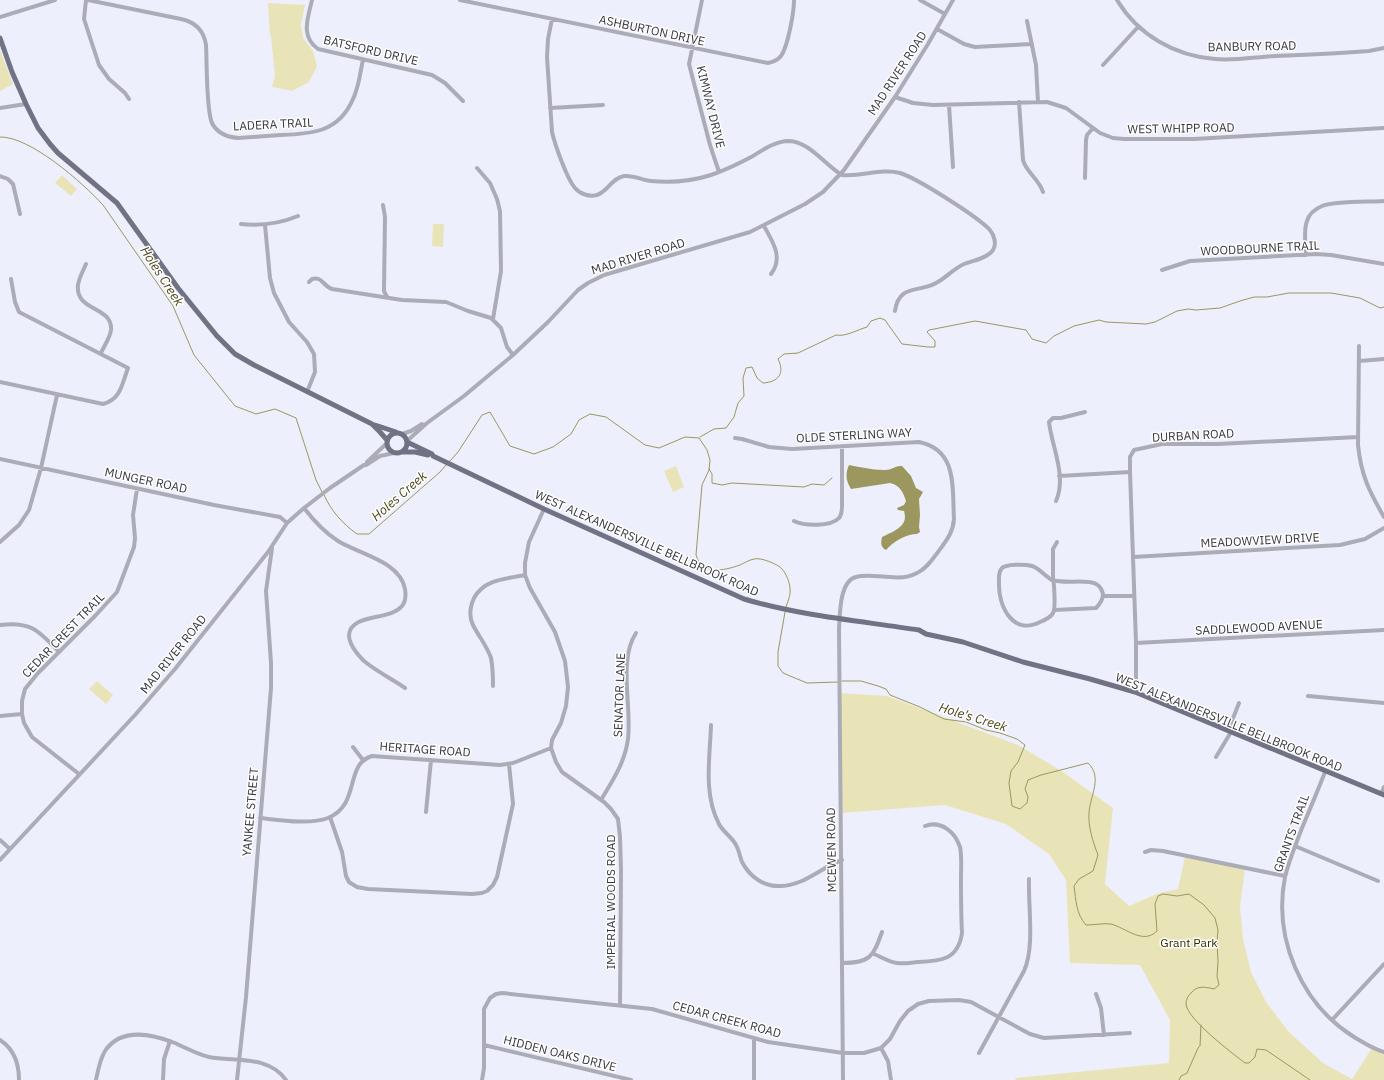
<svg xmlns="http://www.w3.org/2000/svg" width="1384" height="1080" viewBox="0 0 1384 1080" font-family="'IBM Plex Sans',sans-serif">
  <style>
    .green { fill: #e8e4b7 }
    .water { fill: #9b975e }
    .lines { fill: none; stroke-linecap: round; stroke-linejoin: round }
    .stream { stroke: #9b975e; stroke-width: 1 }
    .minor { stroke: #abacb6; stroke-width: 4 }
    .major { stroke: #717384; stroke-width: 5 }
    .labels { text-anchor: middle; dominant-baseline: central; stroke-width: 3; stroke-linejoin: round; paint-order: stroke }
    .street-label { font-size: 12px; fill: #36363f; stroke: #fefefe }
    .park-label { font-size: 12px; fill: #312c00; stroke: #fefefe }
    .water-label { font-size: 13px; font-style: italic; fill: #4c481b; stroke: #fefefe }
  </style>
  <rect width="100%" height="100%" fill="#eeeffd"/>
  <path class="green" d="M268,3L305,5L301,25L303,38L313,51L317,66L309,82L292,91L272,87L275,76L271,36L270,35Z
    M0,50L13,84L0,91Z
    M62,175L77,189L71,196L55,183Z
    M433,224H444L443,247L432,246Z
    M676,466L684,487L673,492L664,471Z
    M97,681L113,695L106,704L89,689Z
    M840,693L887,696L1018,745L1060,770L1113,808L1105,884L1129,906L1159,893L1178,889L1185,856L1245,868L1240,906L1243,939L1251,972L1266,1002L1289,1032L1323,1063L1352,1079L1372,1048L1384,1052V1080H1015L1016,1078L1169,1063L1170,1020L1140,965L1070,963L1066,880L1049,854L1006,824L945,805L841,813Z"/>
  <path class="water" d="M849,465C860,467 881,472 891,469C896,467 896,466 902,466L911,476L916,488L923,492L919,499L920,515L919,527L920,532L917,534C906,534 894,541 886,550C880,547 881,542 882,537C893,531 909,527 904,511L898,510L897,508L904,505L906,501C903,492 900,485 890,483L851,489C846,481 845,474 849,465Z"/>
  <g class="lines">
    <path class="stream" d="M0,137C30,136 83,183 103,205L173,306L194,355L235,406L256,414L275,409L296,418L316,480L322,492
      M700,437L714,429L726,428L734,417L738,403L744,396L743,378L746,368L752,367L757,378L763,383C779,382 785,373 778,359L784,354L798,353L836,335C845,337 857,330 867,327L871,321L880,318L885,320L902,344L928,347H935V341L927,332L929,330L975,321L1026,330L1032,339L1046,343L1054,336L1074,326L1099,320L1106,322L1146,324L1155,322L1177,311L1188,309L1196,310L1220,308L1240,301L1254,297H1267L1289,293H1331L1360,298L1380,308L1384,307
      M449,462L458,452L482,415L490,412L510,446L534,454L553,447L571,434L579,420L590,414L606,417L645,445L659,448L685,437L699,438L707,450L710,460L709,470L702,485L696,555C702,575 723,571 740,565C744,563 749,560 754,559C760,557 778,564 782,569C786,573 790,583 790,589C791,594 788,601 786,607
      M709,469L712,474V483L722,485L732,483L804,487L812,484L824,485L832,478
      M324,495C332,512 342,523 357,534H369L440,472L447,464
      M785,612L778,652V666L783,673L807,683L838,682
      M842,681H861L878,686L886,689L890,695L920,707L944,719L966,722L986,730L1000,733L1017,739L1025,745L1018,762L1011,771L1009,783L1012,806L1020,809L1027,803L1028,797L1025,789L1028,780L1041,775L1088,763C1103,777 1090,796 1089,813C1088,827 1093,842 1098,855L1093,871L1079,879L1074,886C1076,900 1076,914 1086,925C1094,925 1104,923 1111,924C1126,928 1143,945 1157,931L1155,904L1158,896L1163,894L1177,896L1189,894L1204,905L1215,918L1218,930L1217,942L1218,962L1217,976L1219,985L1214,989C1206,987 1197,985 1191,993C1188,996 1186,999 1186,1004C1187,1019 1232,1053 1245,1063H1249L1255,1057L1257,1049L1266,1050L1310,1080
      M1179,1080L1181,1076L1187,1073L1198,1048L1200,1046L1201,1025"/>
    <path class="minor" d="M86,0L84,19L99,65L109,79L125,93L129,99
      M88,0L181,19C195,22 204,31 206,45C207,61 206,110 212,123C217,133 227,137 238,138C252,137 267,136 281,135C312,134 339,132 353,99C359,87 360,73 363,60
      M312,0C308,18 300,36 318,49L432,75L445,83L463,101
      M460,0L768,63C773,62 778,60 781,56C788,46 794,12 794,0
      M702,0L689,64L710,145L719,172
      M920,0L945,14
      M1117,0C1138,35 1175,56 1215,59C1234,61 1256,57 1275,56C1302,55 1328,54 1355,52L1369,51L1384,48
      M0,17L55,0
      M552,19L548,39L547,57L552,132C555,145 567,179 575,188C580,194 589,197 597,195C608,191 612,178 624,176C634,175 642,180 651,181C671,183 692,181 711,175C726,170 740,163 753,156C764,149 776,141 789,141C810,142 825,165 842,175C862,177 881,168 900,173C917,178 978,217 990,230C994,235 997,244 993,250C988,258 972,261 964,264C953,269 946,278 936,283C918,293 899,284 895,311
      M1027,21L1036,65L1038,102
      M937,29L964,44L975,47L1032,44
      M1103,65L1138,27
      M895,97L913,103L933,105L1047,102L1066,108L1100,133L1113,138L1124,139H1194L1384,128
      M1019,102L1023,160C1026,172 1039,179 1043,192
      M949,105L953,167
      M0,108L26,104
      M550,108L603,105
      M477,168L490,183L497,199L500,211L501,271L493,319
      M0,176L8,179L13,184L20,214
      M1085,178L1086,140L1087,135L1093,128
      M383,205L385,217L384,291L387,297
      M241,224C262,226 279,224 298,216
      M265,225L270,278L274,293L289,322L307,342L314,354L315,372L307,392
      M764,226C772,241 784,257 771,274
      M1306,255C1306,244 1303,231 1307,221C1309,214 1315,209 1322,206C1333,201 1370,202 1384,201
      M86,264C83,271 79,278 78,285C75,312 113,306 111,330C110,338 104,346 101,353
      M1162,270L1190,261L1316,254L1331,255L1384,264
      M309,282L312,279C322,276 323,286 332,289L402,300L446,302L468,311L491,318L501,328L507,347L513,355
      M1359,346L1358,445C1361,475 1369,491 1384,517
      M1359,361L1384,359
      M0,382L103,404C121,399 122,384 128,368L19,312L15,302L11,279
      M402,434L411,431L422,424
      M735,438L742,439L769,447L792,449L919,442C958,450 952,488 954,519C953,533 946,541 938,552C932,560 926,569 917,573C908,578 899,578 890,577C879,577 866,574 856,577C839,581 840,616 839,629L843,1080
      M407,441L427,423L464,396L513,355L548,322L578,290L588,283L604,275L750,232L805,204L823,192L844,170L895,97L928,44L953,0
      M0,459L214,505L280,517L287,523
      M367,462L386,444
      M1059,476L1130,472
      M1056,501C1067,476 1052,448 1049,422L1053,418H1061L1085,412
      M304,508C314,521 324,532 338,541C359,554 400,561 405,589C406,595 406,601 402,606C390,621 351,613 349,635C349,645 358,655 364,661C376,671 392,679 405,688
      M544,509L529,542L525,563V575L530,588L555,632L565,661L568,687L566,706L561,723L552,740L551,748L556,762L562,772L604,802L611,809L618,819L620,837L621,870L620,1005
      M794,521C804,526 831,527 839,518C842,515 842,510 842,505V446
      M0,542L19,525L29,510L41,468L57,395
      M1133,557L1340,545L1365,539L1384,528
      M1103,596H1134
      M1054,610L1096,608C1100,604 1103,600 1103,594C1102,590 1100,586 1096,584C1089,579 1064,584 1052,580C1045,576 1039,568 1032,566C1025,564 1006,564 1002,568C998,572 999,578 999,583C998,606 1013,636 1040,622C1045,620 1051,617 1053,613C1056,608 1054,584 1053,577V549L1057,542
      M0,625C31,621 39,631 59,652
      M1136,643L1384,630
      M493,686C493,677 493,668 491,658C487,646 479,637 473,625C469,617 470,607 474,598C484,579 506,579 525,575
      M1135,692L1136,684V643L1130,472V457L1134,450L1162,444H1218L1358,437
      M1308,696L1384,703
      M0,716L22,714
      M711,725C710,758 703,793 719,824C723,832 732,837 736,845C739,850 740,857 742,862C750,877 764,887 781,886C805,885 820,868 842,860
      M1228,731L1239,703
      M353,747L363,760
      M1216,757L1231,732
      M1325,772C1318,790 1310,809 1302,828C1296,844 1289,860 1285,877C1273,938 1301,1004 1354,1037C1364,1043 1373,1049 1384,1052
      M79,774L32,737L24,723L22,714V701L25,689L38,673L95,616L117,592L134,547L135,538L133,515L137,489
      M1381,794L1384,787
      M601,800C613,780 625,762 628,739C632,707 618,660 636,633
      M426,812L431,760
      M330,817L342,852L346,876L349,882L357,887L368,889L472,894L482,893L487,891L493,885L497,877L513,804L509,764
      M260,818C279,820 310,825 328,818C361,805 344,764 372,756L500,765L513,763L551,748
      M0,840L10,849
      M1295,846L1378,881
      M1145,852L1151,850L1163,851L1285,876
      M0,860L135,715L175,669L268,552L287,523L304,508L330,488L364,465H366L380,456L394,453
      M874,954C881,957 889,962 897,963C904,964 911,963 918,962C941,961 958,960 962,933C961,915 961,897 961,878C961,868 962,857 960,847C955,832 941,820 925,826
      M842,963C870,963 873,957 882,932
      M1096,994L1101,1008L1104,1035
      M1332,1020L1384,964
      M0,1040C14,1049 19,1064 19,1080
      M484,1045L631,1080
      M881,1048L888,1061L891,1080
      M979,1053L1024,971C1035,947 1028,906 1029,879
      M96,1080C98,1070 100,1059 105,1051C121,1027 152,1034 175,1043C186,1048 197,1054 209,1057C235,1062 269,1055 286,1080
      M163,1080L164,1059L170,1041
      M237,1080L246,997L271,688V663L266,591L272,548
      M482,1080L484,1068V1009L490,998L496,994L502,993L652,1009L768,1042L843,1053H864L881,1048L890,1039L900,1021L908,1011L918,1004L929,1001L959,1000L971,1002L1030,1034L1044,1038L1130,1033
      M754,1080V1038"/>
    <path class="major" d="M0,38L12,72L26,104L38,128L50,144L58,153L117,203L178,288L217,336L235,354L254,365L372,424L380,432L387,440
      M375,425L396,432
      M387 443a10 10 0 1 1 20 0a10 10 0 1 1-20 0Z
      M407,442L432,454L433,456L544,509L744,599C801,616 861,621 919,630L926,634L963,642L1023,662L1090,679L1135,692L1384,795
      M403,452H415L428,455"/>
  </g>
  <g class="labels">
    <g class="street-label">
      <text transform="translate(652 30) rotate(12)">ASHBURTON DRIVE</text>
      <text transform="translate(1252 46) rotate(-1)">BANBURY ROAD</text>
      <text transform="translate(371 50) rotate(13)">BATSFORD DRIVE</text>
      <text transform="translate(897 73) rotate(-57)">MAD RIVER ROAD</text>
      <text transform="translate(711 107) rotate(76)">KIMWAY DRIVE</text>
      <text transform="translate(273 124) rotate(-3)">LADERA TRAIL</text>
      <text transform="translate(1181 128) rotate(-1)">WEST WHIPP ROAD</text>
      <text transform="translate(1260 248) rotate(-3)">WOODBOURNE TRAIL</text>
      <text transform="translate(638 256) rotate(-17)">MAD RIVER ROAD</text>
      <text transform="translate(854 435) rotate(-3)">OLDE STERLING WAY</text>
      <text transform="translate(1193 435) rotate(-3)">DURBAN ROAD</text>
      <text transform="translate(146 480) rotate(12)">MUNGER ROAD</text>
      <text transform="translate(1260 540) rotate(-3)">MEADOWVIEW DRIVE</text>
      <text transform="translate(647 543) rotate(24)">WEST ALEXANDERSVILLE BELLBROOK ROAD</text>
      <text transform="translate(1259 627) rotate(-3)">SADDLEWOOD AVENUE</text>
      <text transform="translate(63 635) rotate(-46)">CEDAR CREST TRAIL</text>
      <text transform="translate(173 654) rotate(-51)">MAD RIVER ROAD</text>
      <text transform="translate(619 695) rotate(-88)">SENATOR LANE</text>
      <text transform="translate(1229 722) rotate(22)">WEST ALEXANDERSVILLE BELLBROOK ROAD</text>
      <text transform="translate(425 749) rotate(4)">HERITAGE ROAD</text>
      <text transform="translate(250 812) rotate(-85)">YANKEE STREET</text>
      <text transform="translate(1291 833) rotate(-70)">GRANTS TRAIL</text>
      <text transform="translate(831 850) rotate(-91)">MCEWEN ROAD</text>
      <text transform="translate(610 902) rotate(-90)">IMPERIAL WOODS ROAD</text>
      <text transform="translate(727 1019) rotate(15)">CEDAR CREEK ROAD</text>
      <text transform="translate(560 1053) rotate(14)">HIDDEN OAKS DRIVE</text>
    </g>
    <g class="park-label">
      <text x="1189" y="942">Grant Park</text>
    </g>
    <g class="water-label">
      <text transform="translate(162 276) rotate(57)">Holes Creek</text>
      <text transform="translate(399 496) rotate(-41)">Holes Creek</text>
      <text transform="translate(973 717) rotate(17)">Hole's Creek</text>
    </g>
  </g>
</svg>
